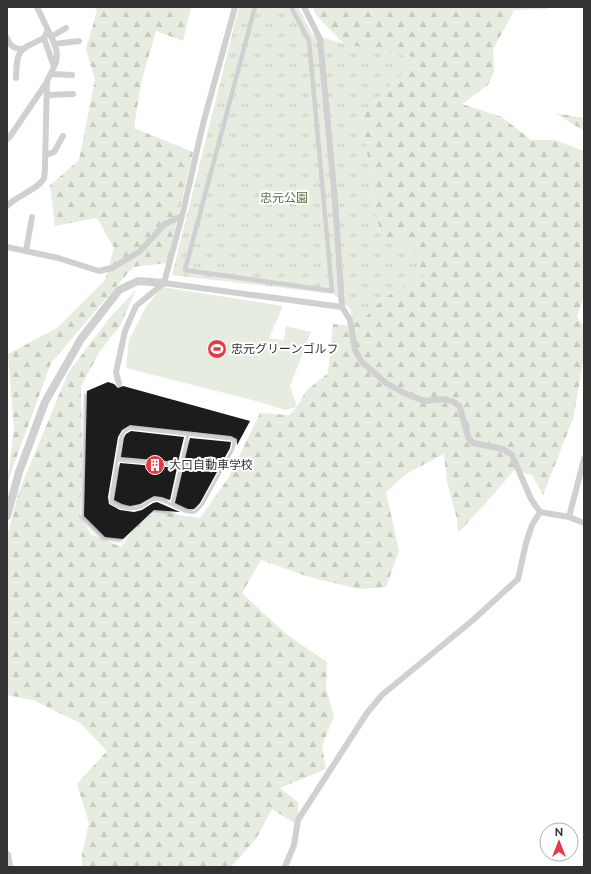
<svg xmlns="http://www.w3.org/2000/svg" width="591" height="874" viewBox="0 0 591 874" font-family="Raleway,'Noto Sans JP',sans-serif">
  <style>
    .grass { fill: #e6ecdf }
    .forest { fill: url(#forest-firs) }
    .park { fill: url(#park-tufts) }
    .building { fill: #1a1a1a; filter: url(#shadow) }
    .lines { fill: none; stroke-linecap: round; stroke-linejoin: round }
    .service { stroke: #d0d0d0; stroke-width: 3 }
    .pedestrian { stroke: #d0d0d0; stroke-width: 4.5 }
    .minor { stroke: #d0d0d0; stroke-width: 6 }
    .tertiary { stroke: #d0d0d0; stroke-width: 8 }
    .labels { text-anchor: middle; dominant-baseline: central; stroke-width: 4; stroke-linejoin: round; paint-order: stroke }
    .park-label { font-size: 12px; fill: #56703f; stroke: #fff }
    .poi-label { font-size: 12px; fill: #333; stroke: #fff; text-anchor: start }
  </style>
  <defs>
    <pattern id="forest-firs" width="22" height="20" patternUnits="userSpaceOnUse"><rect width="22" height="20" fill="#e6ecdf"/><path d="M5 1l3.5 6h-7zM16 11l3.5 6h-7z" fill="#c6cbc0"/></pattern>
    <pattern id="park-tufts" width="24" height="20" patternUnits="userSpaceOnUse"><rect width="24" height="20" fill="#e6ecdf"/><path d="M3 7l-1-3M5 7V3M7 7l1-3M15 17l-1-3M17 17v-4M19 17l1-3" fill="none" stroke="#c6cbc0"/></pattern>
    <filter id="shadow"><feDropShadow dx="-2.5" dy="2.5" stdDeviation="1" flood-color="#0004"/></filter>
  </defs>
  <rect width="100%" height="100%" fill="#fff"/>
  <path class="grass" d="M162,287L283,306L269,338L284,340L286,326L311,332L290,386L297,407L285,410L252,400L126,368L129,340L146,307Z"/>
  <path class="forest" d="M94,7H191L183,41L156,31L141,83L134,128L193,152L167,263L133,267L51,363L7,484L14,429L8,354L57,328L105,280L114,248L97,218L55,226L50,185L79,160L95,80L86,49L97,11Z
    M312,7H545L548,9L514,10L493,50L494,72L488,85L462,104L502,117L531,140H555L584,151V295L577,317L584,326V357L573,419L543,495L532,475L514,470L493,495L458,533L457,519L447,481L444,454L406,474L386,492L399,551L386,587L359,589L309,577L261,560L242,593L286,634L327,662L326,688L334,716L322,746L326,769L280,788L298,802L299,826L272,809L256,839L231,867H82V854L89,823L77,784L107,751L80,723L33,700L7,695V538L18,494L68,373L111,316L136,290L120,326L100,351L81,386L82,456L80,515L91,534L121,547L135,528L152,514H172L200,518L229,477L260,413L289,415L297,407L306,391L328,373L333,324L352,326L351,310L363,319L383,299L404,285L425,280L409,245L380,235L361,115L418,58L344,44L316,15Z
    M555,113L584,118V131Z"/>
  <path class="park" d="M239,7H298L312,34L344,44L418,58L361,115L380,235L409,245L426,281L404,285L383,299L362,320L334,294L172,275Z"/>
  <path class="building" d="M108,382L114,384L118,388L123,386L250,421L237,445V439L231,436L130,425L122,430L118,437L108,497L109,504L120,510L134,512L142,510L153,503L157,502L180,512L154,510L123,539L105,537L84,516L87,391Z
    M131,431L184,437L178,462L121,457L124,438L126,434Z
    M190,438L231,442L230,448L220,466L184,463Z
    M120,463L177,468L170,500L162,497L154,496L140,504L130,506L122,504L114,500Z
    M183,469L217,472L200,503L194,509H188L175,503Z"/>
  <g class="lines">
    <path class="service" d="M130,428L231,439L234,441L233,449L202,505C200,507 198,510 195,512C188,516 167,500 157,499C149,499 147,505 141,507C132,511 118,508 111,502V497L121,437L124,432Z
      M117,460L221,469
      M172,504L188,434"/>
    <path class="pedestrian" d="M255,7L185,270L332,291L309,41L291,7"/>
    <path class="minor" d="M304,7L320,39L335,201L342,307L350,320L355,350L362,362L386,383L404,393L424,401L445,399L454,402L460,407L468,437L473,443L503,449L512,455L531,499L540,512L569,517L584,523
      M48,30C54,43 61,53 54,67
      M51,37L66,28
      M7,38C10,46 13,48 22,49
      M54,44L79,41
      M51,74L72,75
      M16,78C17,48 18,51 44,38
      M47,95L73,94
      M7,139L9,138L47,82
      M46,155L54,152L63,136
      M7,206C16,196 39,189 44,178C45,174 45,169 45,165L47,81L54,67L44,38L48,30L37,7
      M7,247L58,258L99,271L112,268L139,252L165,224L182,216
      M26,251L32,217
      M164,283L342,307
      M119,384L116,372L125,331L136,306L164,283L182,216L203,124L235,7
      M569,517L584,459
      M285,867L294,845L298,820L367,713L382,695L473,620L518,579L526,543L532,525L540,512"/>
    <path class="tertiary" d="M7,516L19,472L45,402L81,339L119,290L138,281L164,283
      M7,855L9,867"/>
  </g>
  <defs>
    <g id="stadium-disc" transform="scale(1)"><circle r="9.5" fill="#e63946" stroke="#fff"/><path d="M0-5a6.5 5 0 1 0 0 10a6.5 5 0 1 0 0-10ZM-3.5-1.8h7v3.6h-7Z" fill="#fff"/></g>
    <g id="building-disc" transform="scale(1)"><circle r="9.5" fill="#e63946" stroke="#fff"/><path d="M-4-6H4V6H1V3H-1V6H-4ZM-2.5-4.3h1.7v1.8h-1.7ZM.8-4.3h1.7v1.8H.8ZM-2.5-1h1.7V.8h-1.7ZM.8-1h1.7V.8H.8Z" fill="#fff"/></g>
  </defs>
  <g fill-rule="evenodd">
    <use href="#stadium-disc" x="217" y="349"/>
    <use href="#building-disc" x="155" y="465"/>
  </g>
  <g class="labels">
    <g class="park-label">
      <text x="284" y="198">忠元公園</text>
    </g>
    <g class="poi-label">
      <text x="231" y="349">忠元グリーンゴルフ</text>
      <text x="169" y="465">大口自動車学校</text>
    </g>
  </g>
  <rect width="591" height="874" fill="none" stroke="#333333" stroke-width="16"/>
  <g transform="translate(559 842)"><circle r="19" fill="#ffffff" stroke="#adadad"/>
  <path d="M0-3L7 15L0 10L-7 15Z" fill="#e63946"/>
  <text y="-6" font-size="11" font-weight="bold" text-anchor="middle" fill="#333333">N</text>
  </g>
</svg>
